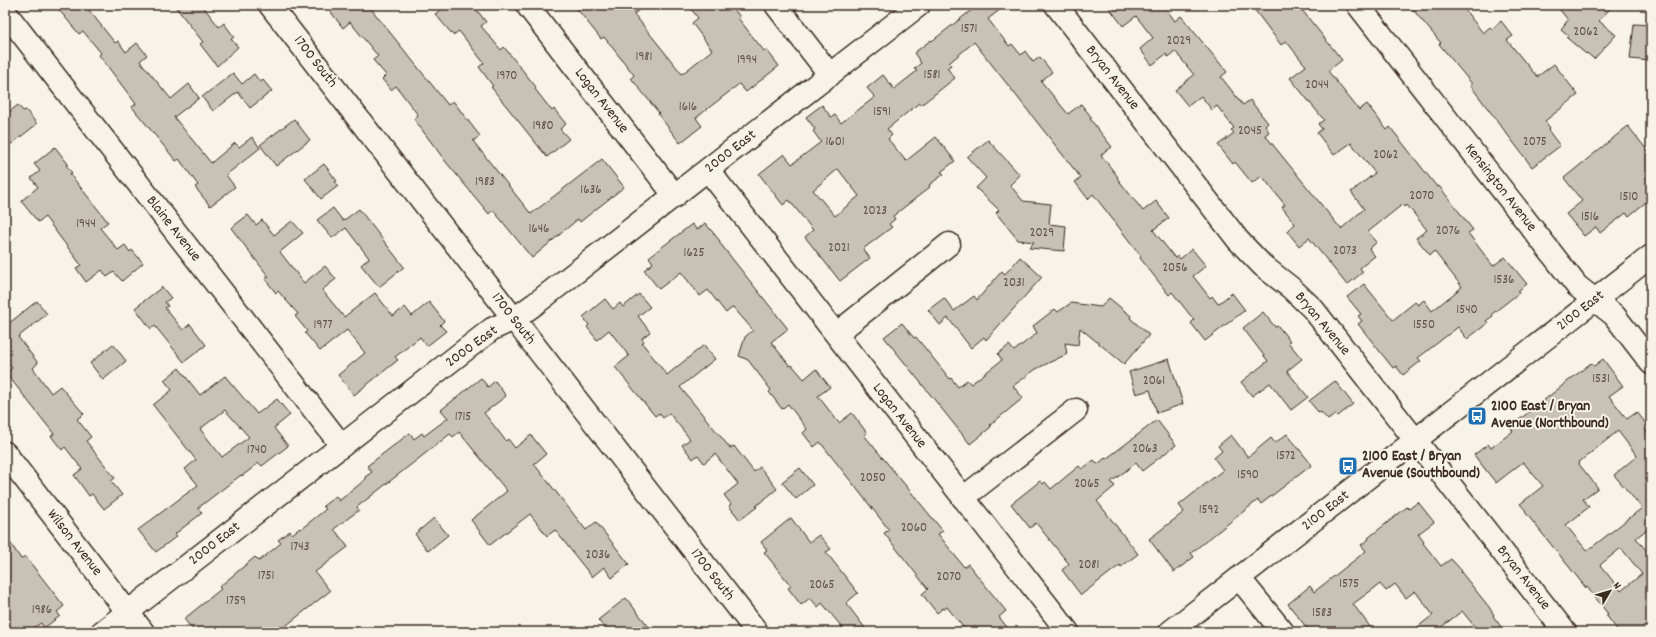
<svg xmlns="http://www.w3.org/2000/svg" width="1656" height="637" viewBox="0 0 1656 637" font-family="Dekko,sans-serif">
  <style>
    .building { fill: #c8c1b6; stroke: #3b2a1e; fill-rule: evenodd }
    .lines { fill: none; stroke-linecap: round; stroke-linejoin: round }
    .minor-casing { stroke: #3b2a1e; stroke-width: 25 }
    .minor { stroke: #f7f3e8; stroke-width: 22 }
    .labels { text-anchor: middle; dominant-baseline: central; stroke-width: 4; stroke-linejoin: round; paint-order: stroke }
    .number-label { font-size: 13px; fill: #5e5044 }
    .street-label { font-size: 15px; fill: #3b2a1e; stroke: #f7f3e8 }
    .poi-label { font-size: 15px; font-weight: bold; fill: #3b2a1e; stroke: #f7f3e8; text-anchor: start }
  </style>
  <rect width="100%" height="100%" fill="#f7f3e8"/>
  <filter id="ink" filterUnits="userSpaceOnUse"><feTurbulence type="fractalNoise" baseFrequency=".025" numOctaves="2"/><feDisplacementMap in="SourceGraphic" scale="8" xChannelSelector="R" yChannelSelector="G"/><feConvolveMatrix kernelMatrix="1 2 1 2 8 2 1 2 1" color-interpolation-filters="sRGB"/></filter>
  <g filter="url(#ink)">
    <path class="building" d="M55,5H85L115,43L118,41L126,52L137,43L147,55L140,61L171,99L189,84L199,98L174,117L211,163L235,143L239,147L252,137L260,148L226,175L235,187L210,206L195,187L198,185L179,159L176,161L132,107L136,104L99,55L101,53L83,31L79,34Z
      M174,5H202L219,27L224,23L234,37L231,39L238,47L217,66L200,44L203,42Z
      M337,5H368L448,105L453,101L480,136L473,141L531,214L602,159L624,187L580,222L578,219L532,258L493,210L489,214L446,162L414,119L418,115L396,86L391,90L382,79L386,75L373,60L378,56L350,22L343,28L330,11Z
      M447,5H473L486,22L481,26L501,50L504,47L536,87L535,89L552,111L554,109L566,124L560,129L569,139L547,157L491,87L493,86L479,67L484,63L459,31L453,35L435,14Z
      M574,5H645L634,14L682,74L712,50L692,23L698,18L688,5H731L740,17L738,18L764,51L766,49L779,66L746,92L739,84L696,118L702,126L680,143L658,114L659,113L631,78L634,75L604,37L601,39Z
      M978,5H1006L988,19L1009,46L1012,44L1021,55L1025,51L1033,62L1040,57L1052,72L1041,81L1068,114L1081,104L1092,118L1090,119L1112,147L1101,155L1118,177L1117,178L1143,211L1156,201L1169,218L1153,230L1175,258L1178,256L1180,259L1192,249L1206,266L1193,276L1210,298L1212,296L1218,304L1232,293L1245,310L1205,341L1191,323L1194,320L1172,292L1169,295L1140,258L1141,256L1093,194L1088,199L1075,182L1081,178L974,42L949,63L951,65L947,68L955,78L921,105L919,103L887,129L892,135L888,139L906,161L936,137L955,161L941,172L944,174L929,185L930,187L893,216L895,219L889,224L892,227L863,249L870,258L840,281L805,237L813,230L789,200L783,205L759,174L784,154L792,164L821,142L813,131L815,129L806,117L822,105L831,117L835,115L841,123L875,97L867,88L883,75L894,89L917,71L914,69L921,63L914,53L931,40L932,41ZM838,169L859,196L835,216L813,190Z
      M1107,5H1163L1175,21L1181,16L1227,72L1221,77L1243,105L1250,100L1268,123L1265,126L1269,132L1265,135L1341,229L1364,209L1351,192L1375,173L1351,143L1334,155L1317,133L1322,129L1318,124L1324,120L1290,78L1306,66L1286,41L1281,45L1251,5H1298L1342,60L1328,71L1359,110L1367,104L1387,130L1390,127L1437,187L1439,186L1473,230L1468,233L1493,266L1505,257L1527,284L1518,291L1519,293L1492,314L1493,316L1486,321L1488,323L1467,339L1458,327L1418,358L1421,361L1403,375L1396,366L1393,368L1358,324L1362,321L1358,316L1361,314L1347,297L1364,284L1393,320L1415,302L1418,305L1424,300L1432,311L1462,287L1434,251L1430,255L1416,238L1427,230L1407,205L1405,207L1403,204L1368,232L1377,242L1369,249L1375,256L1360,268L1363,272L1347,285L1309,238L1299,246L1287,231L1295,224L1282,207L1285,205L1262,176L1252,183L1235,162L1233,164L1218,145L1234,133L1231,130L1234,128L1217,106L1212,110L1201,96L1188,106L1175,90L1194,75L1175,51L1168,57L1166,54L1152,65L1140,49L1153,38L1136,16L1123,26Z
      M1409,5H1461L1483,33L1490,27L1492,29L1501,21L1513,36L1507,40L1537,77L1554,64L1578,95L1545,121L1550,128L1548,130L1560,146L1532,167L1470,85L1472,84L1439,44L1441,43Z
      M1556,5H1613L1599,21L1616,35L1594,59L1587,53L1586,54L1567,38L1569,36L1561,29L1568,20Z
      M1634,24L1651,25V61L1630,59Z
      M233,73L242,84L254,74L260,82L263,80L272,91L250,108L238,92L213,111L202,97Z
      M18,105L23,111L26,110L37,124L5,149V115Z
      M294,119L310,140L276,166L260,145Z
      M1628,126L1651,155V198L1629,216L1626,213L1600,233L1596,227L1584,236L1566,214L1582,201L1564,178Z
      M988,140L1020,175L1010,185L1023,201L1051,204L1049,224L1066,226L1064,251L1029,248L1034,242L1018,240L996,213L999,210L976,188L986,178L967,157Z
      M55,147L68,164L66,165L72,173L70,174L108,222L100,228L118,250L125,245L130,252L132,250L143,263L122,281L114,272L107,277L102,270L86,282L76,268L81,265L45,217L38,222L21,201L38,187L31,178L40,171L34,164Z
      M324,164L337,181L335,182L338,186L321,199L305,179Z
      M333,208L343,221L359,209L404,267L379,287L361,265L369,258L346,228L332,238L317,220Z
      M248,215L256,225L262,220L274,235L292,221L303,233L280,252L304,283L325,266L336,279L322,290L344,317L375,293L393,316L405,307L412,316L429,302L444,321L440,325L446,331L427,346L420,337L395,357L398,360L354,395L338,375L365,353L347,330L320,351L305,333L307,331L295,316L298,314L278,291L276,293L265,279L269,277L231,228Z
      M705,223L720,241L719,242L788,329L771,342L790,366L792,365L804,379L816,369L830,387L818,396L839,423L852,413L867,433L864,435L943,531L938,534L964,567L968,564L1006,611L999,617L1011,632H967L947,607L944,609L943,608L937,613L922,594L928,589L884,533L889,530L886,526L820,442L814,447L803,433L807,429L788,404L782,409L769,392L771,390L748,360L739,356L745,337L753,330L733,307L726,313L708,290L700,296L681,272L659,289L644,270L653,263L649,257L692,224L697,230Z
      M1020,257L1042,277L986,340L984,337L971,348L948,318L940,325L928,310L944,298L954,311L974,296L977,300L1002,271L1005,274Z
      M162,287L171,298L165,302L168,306L165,308L183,330L190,324L206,345L184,362L155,326L151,329L135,308Z
      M639,294L650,307L638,316L650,332L642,338L644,342L642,343L667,375L704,345L715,359L680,387L730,448L734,446L754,472L760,467L777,489L756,506L757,507L740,520L729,506L731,504L724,495L738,484L715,454L704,463L698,455L693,459L682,445L690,439L669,413L663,418L659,413L655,416L615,367L629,356L609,330L597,340L587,327L589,325L583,317L605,299L613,309L620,303L623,307Z
      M1109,298L1131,316L1130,318L1149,335L1124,364L1080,328L1078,345L1065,343L1067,354L1036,369L1013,386L1023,398L990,425L991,427L970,444L884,337L902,323L914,338L916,337L950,379L951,378L958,387L967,380L971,384L1002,360L998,354L1009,345L1014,351L1037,333L1033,326L1055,309L1058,312L1071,303L1101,307Z
      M37,301L47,314L18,337L38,363L33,368L51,393L60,386L84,414L77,419L91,437L86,441L115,478L111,481L122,495L104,509L92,494L89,496L74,475L82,469L65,447L62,450L51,436L54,434L6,373L12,368L5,359V321L8,324Z
      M1263,312L1275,327L1278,326L1290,341L1288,342L1302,359L1287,371L1308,397L1291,410L1270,383L1252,396L1241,382L1268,361L1243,328Z
      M113,344L126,361L103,380L90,363Z
      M1169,359L1183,404L1157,413L1150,390L1136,394L1129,372Z
      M1603,359L1623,386L1609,396L1627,419L1637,412L1647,425L1644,428L1651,437V526L1636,538L1651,556V632H1619L1606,615L1608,614L1587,587L1586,588L1525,512L1526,511L1520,504L1543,486L1523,462L1496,483L1474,455L1488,444L1491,448L1513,431L1510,427L1591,363L1594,366ZM1618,431L1637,456L1614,475L1642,508L1587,551L1566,525L1589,507L1583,499L1598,488L1578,463ZM1621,548L1642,574L1621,591L1600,565Z
      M179,368L200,395L225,376L257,414L277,399L290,415L274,428L288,446L262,466L259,463L242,476L241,475L198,508L202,513L175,534L177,536L156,552L138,530L198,485L185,469L196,460L153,405L172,390L164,380ZM225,410L249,437L222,457L200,429Z
      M481,378L488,387L495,381L506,396L484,413L506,441L508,439L515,448L531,435L546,454L534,464L586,530L596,522L629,564L612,578L604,567L592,577L555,530L547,536L530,514L490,545L471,520L507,491L459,432L453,437L450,434L357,507L359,510L334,529L348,547L315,572L330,591L278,632H195L184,619L221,589L219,587L255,557L259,561L281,543L278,540L290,531L292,534L300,528L301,529L326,509L323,506L336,496L339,501L366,479L365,477L372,472L367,466L410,433L414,439L422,433L424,436L448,418L441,410Z
      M1335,381L1353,404L1338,416L1336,414L1328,420L1321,412L1319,413L1309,401Z
      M1157,420L1176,445L1142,471L1136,463L1111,482L1115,486L1097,501L1138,554L1121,567L1120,565L1081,595L1062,570L1069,564L1036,523L1030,528L1011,504L1040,481L1043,484L1045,482L1051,489L1079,466L1082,469L1094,460L1098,464L1105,458L1106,459Z
      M1287,434L1312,465L1261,504L1258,500L1191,553L1194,557L1174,572L1149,539L1184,512L1179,505L1223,470L1214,458L1222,451L1218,446L1231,435L1248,457L1271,438L1275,443Z
      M800,468L813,485L796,499L782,482Z
      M1418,502L1434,522L1418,534L1424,542L1423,543L1441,566L1451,559L1462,571L1461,572L1489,607L1494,615L1493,616L1505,632H1479L1462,611L1435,632H1411L1433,615L1415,591L1406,598L1395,584L1386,591L1380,584L1353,604L1374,632H1310L1288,604L1310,586L1314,592L1366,551L1361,545L1369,539L1368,538L1407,507L1409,509Z
      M434,518L448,535L428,551L415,534Z
      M791,518L809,542L819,535L831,549L826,552L858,593L846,603L868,632H846L822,603L818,607L810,598L801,605L788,588L791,586L764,552L767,550L761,542Z
      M5,535L21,559L25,556L64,606L57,612L60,616L44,628L41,623L27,632H5Z
      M626,598L653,632H608L598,620Z"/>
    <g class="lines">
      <g class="minor-casing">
        <path id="minor" d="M270,5L757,632
          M527,5L675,196
          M776,5L830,75
          M1056,5L1238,240L1263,266L1291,288L1313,309L1565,632
          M1358,5L1577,286L1614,315L1651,363
          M5,12L342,446
          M708,170L1068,632
          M836,334L949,244
          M5,453L143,632
          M963,498L1076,410
          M1239,578L1283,632
          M102,632L492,329L514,319L535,304L919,5
          M1170,632L1651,256"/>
      </g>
      <use href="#minor" class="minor"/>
    </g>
  </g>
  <defs>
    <g id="bus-square" transform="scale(1)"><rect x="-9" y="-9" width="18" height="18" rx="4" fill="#1f6fb2" stroke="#f7f3e8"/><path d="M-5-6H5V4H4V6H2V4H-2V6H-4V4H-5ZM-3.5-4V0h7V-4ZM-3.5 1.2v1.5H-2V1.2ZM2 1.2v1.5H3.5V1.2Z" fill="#fff"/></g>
  </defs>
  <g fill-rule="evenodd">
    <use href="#bus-square" x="1477" y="416"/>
    <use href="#bus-square" x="1348" y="466"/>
  </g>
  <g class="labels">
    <g class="number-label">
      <text x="969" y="29">1571</text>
      <text x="1586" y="32">2062</text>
      <text x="1179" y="41">2029</text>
      <text x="644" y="57">1981</text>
      <text x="747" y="60">1994</text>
      <text x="932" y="75">1581</text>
      <text x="507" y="76">1970</text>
      <text x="1317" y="85">2044</text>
      <text x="688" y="107">1616</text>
      <text x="882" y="112">1591</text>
      <text x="543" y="126">1980</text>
      <text x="1250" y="131">2045</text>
      <text x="835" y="142">1601</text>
      <text x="1535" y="142">2075</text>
      <text x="1386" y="155">2062</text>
      <text x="485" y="182">1983</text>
      <text x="591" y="190">1636</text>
      <text x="1422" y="196">2070</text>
      <text x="1629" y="197">1510</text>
      <text x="875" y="211">2023</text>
      <text x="1590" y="217">1516</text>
      <text x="86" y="224">1944</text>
      <text x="539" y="229">1646</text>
      <text x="1448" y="231">2076</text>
      <text x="1042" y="233">2029</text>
      <text x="839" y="248">2021</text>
      <text x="1345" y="251">2073</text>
      <text x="694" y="253">1625</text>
      <text x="1175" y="268">2056</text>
      <text x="1504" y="280">1536</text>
      <text x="1014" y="283">2031</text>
      <text x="1467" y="310">1540</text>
      <text x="323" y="325">1977</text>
      <text x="1424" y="325">1550</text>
      <text x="1601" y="379">1531</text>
      <text x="1154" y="381">2061</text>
      <text x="463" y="417">1715</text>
      <text x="1145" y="449">2063</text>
      <text x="257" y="450">1740</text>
      <text x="1286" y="456">1572</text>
      <text x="1248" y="475">1590</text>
      <text x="873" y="478">2050</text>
      <text x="1087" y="484">2065</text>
      <text x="1209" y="510">1592</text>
      <text x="914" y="528">2060</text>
      <text x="300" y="547">1743</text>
      <text x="598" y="555">2036</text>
      <text x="1089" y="565">2081</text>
      <text x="266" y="576">1751</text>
      <text x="949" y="577">2070</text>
      <text x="1349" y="584">1575</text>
      <text x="822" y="585">2065</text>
      <text x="236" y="601">1759</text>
      <text x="42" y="610">1986</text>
      <text x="1322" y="613">1583</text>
    </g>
    <g class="street-label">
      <text transform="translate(315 62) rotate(52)">1700 South</text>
      <text transform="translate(1112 78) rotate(52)">Bryan Avenue</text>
      <text transform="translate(601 101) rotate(52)">Logan Avenue</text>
      <text transform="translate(731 152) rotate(-38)">2000 East</text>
      <text transform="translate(1500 188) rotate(52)">Kensington Avenue</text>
      <text transform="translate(173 229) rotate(52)">Blaine Avenue</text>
      <text transform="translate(1581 311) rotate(-38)">2100 East</text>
      <text transform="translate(513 319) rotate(52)">1700 South</text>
      <text transform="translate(1322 324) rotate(50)">Bryan Avenue</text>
      <text transform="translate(472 347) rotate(-36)">2000 East</text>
      <text transform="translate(899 416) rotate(52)">Logan Avenue</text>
      <text transform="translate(1326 511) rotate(-38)">2100 East</text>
      <text transform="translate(74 543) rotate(52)">Wilson Avenue</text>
      <text transform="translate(215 544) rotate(-38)">2000 East</text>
      <text transform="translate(712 575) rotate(52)">1700 South</text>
      <text transform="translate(1523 578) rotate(52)">Bryan Avenue</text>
    </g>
    <g class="poi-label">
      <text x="1491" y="407">2100 East / Bryan<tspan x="1491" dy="17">Avenue (Northbound)</tspan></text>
      <text x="1362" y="457">2100 East / Bryan<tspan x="1362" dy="17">Avenue (Southbound)</tspan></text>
    </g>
  </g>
  <rect width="1656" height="637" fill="none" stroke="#f7f3e8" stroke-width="20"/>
  <rect x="10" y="10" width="1636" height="617" fill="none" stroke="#3b2a1e" stroke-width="1.5" filter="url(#ink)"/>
  <g transform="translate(1610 591) rotate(52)" stroke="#f7f3e8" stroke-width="3" paint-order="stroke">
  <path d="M0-3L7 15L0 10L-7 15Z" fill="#3b2a1e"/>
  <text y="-6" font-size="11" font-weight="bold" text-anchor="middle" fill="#3b2a1e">N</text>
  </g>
</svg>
